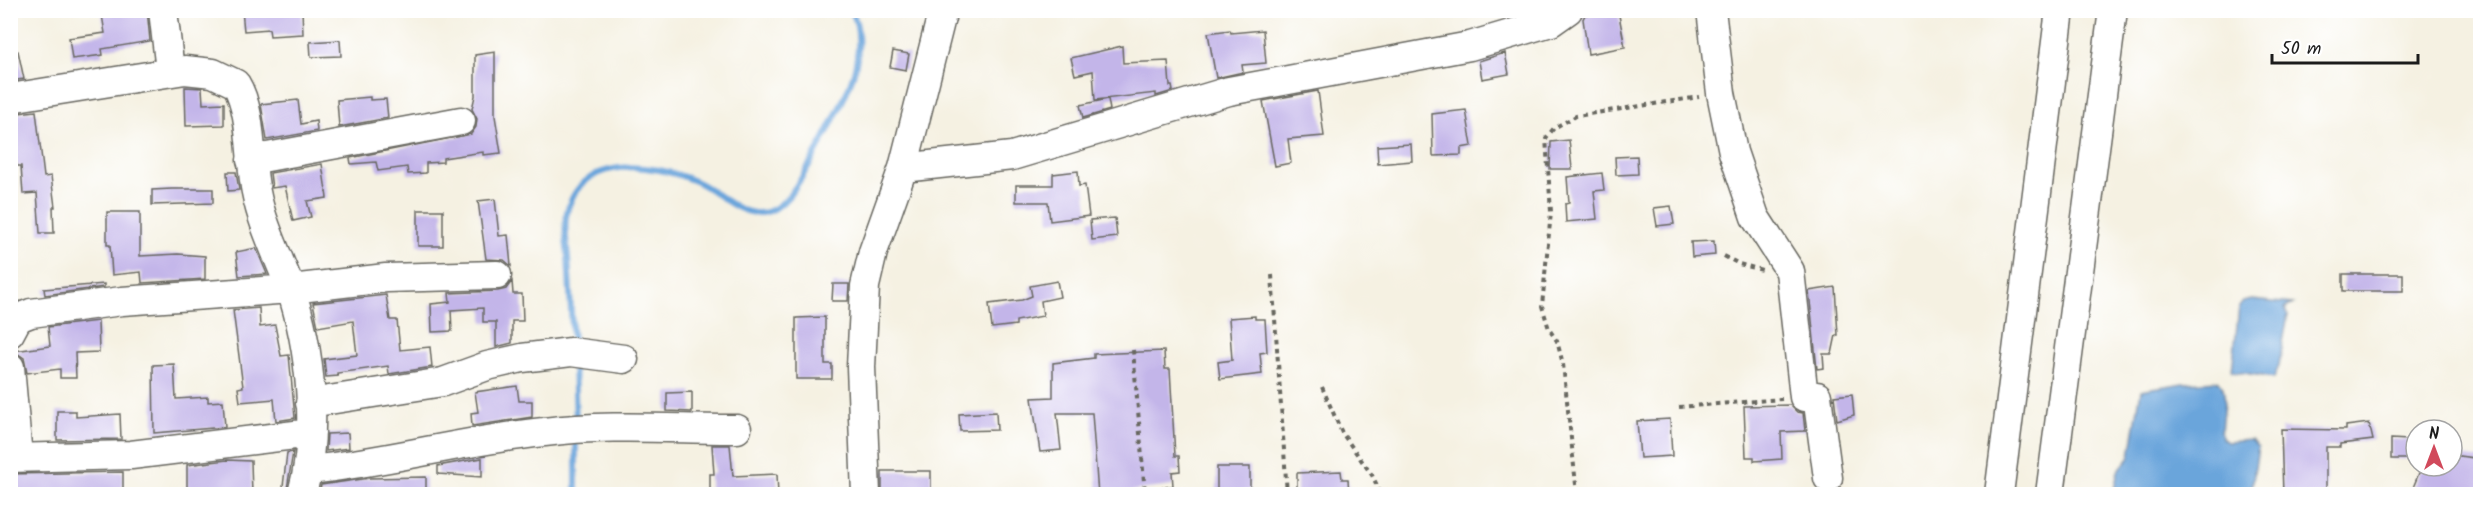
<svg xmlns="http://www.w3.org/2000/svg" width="2491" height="505" viewBox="0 0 2491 505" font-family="Kalam,sans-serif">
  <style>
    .water { fill: #6aa5db; stroke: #43607c; stroke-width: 1.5 }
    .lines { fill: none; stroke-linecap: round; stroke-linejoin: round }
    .stream { stroke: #6aa5db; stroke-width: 6 }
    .building { fill: #c3b5e9 }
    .minor-casing { stroke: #686761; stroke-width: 31 }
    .path { stroke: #686761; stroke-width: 4; stroke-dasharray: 4.5 4.5; stroke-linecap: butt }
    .minor { stroke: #fff; stroke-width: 28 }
  </style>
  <rect width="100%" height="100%" fill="#fff"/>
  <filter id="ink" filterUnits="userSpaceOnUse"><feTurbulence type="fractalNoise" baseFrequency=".0167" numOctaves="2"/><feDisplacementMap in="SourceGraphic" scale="12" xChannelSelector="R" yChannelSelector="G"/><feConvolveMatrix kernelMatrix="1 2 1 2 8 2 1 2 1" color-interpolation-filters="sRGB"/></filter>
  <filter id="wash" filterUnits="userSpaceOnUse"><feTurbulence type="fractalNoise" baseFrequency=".008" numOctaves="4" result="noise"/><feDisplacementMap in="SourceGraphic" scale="24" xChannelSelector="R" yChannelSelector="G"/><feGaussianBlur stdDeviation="1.35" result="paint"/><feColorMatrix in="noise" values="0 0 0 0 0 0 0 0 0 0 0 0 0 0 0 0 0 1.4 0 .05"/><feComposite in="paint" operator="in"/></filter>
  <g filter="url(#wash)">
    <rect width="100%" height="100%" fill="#f5f1e2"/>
    <path class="water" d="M2252,300L2293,304L2285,308L2288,314L2279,365L2274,378L2232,371L2239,307L2243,302Z
      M2219,381C2231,393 2218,421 2222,438L2227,442L2250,440L2258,447L2251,494H2113L2118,471L2130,456L2141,390L2184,383Z"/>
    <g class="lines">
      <path class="stream" d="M573,344C571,316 570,287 568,258C567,245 564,230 566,217C577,153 652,162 697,182C718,191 736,215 762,213C773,212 781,205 788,197C805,177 850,93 855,68C859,50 861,27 851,10
        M574,361L576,422
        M576,494V436"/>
    </g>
    <g id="blocks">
      <path class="building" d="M130,10H147L150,41L102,49L103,55L72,59L69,38L105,33L102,15Z
        M242,10H302L303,34L270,36L269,29L244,31Z
        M1618,10L1625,47L1588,54L1583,19L1585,15Z
        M1230,30L1231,33L1263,30L1266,63L1242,65L1243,72L1216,78L1208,33Z
        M340,40L341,56L311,57L310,42Z
        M1122,46L1123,63L1168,61L1170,86H1172L1173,91L1156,96V93L1095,100L1093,71L1075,75L1071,58Z
        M18,51L24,79L10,81V52Z
        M893,51L909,54L906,70L890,67Z
        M495,52V116L501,153L483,155V152L443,158V162L426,163V173L408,174L407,167L378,171L376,162L351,164L350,158L471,134L476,127L477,119L472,109L475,96V55Z
        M1505,53L1509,74L1482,79L1479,61Z
        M185,87L202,88L203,104L224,103V125L186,126Z
        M1318,91L1324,136L1288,139L1291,163L1275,166L1263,101Z
        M370,97V100L386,99L388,118L339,127L337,100Z
        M1108,99L1110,110L1083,118L1080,105Z
        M298,100L301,124L316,121L317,131L267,140L261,104Z
        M1466,110L1472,146L1461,148V155L1433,156L1432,114Z
        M36,111L44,177L51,176L55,207H53L54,233H40L37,193L23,194L21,166H17L16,161L10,162V114Z
        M1569,140L1572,169H1550L1551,142Z
        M1411,144L1412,161L1378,164L1377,146Z
        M1637,156L1638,174L1616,175L1615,157Z
        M322,164L327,198L307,201L311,217L293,221L285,186L272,188L270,173Z
        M1078,171L1079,186L1085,185L1089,216L1050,221L1048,202H1016V185H1053V174Z
        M227,172H236L239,190L228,191Z
        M1602,173L1604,190L1594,191L1597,219L1566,222L1565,204L1569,203L1567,177Z
        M172,189H213V203L152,205V190Z
        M495,199L499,236L508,235L511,266L504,260L486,259L478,201Z
        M1671,206L1674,224L1657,226L1654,208Z
        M418,210H443V246H418Z
        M107,212H140V256L178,254L205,256V279L142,283L141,272L112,275L110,245H107Z
        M1115,218L1117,237L1092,240L1090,220Z
        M1714,241L1715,255L1692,257L1691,242Z
        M256,248L267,274L239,276L236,252Z
        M2343,274H2403V291H2343Z
        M512,281L513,294H522L523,321H512V343L496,347V322H483V308L451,310L452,331L432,332L431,304L450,302L449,293L498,291L506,289Z
        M1057,281L1060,297L1041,301L1043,316L1016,321V325L992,328L989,304L1022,300L1032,296L1030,286Z
        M104,284V287L45,295L44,289Z
        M833,284H849L848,301H832Z
        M1835,287L1838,335H1836L1832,354H1823L1824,368L1817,369L1809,291Z
        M386,295L390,320H397L400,350L430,347L432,367L389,374L388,366L337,373L338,376L326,377L324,359L357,355L353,321L318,327L313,303Z
        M259,308L260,327L275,325L281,356L289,355L295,418L276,421L274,399L240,402L238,388L243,387L233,310Z
        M1255,316V319H1265L1267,352L1260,353L1262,374L1220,379L1218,362L1232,360L1229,318Z
        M825,317V364H832V379H796V318Z
        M98,321L99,352L75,353L76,378H60V369L27,373L24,358L14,351L50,346L48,327Z
        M1164,351L1165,369H1170L1175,456H1179L1180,471L1172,472L1173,486L1098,495L1092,413H1057L1061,450L1040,452L1032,398L1053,397V363L1094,358V354Z
        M174,364L176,399L208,397V402L223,401L225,427L154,433L153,365Z
        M517,386L519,401H532V417L472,426L471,413L478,412L475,392Z
        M692,392V412L667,411V393Z
        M1852,394L1854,415L1837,420L1834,396Z
        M1790,405L1797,412L1803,413L1805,431L1781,432L1782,459L1754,461V457H1746L1744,406Z
        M57,411H76V417L120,414L121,439L57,440Z
        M996,412L997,430L960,431L959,414Z
        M1670,419L1672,456L1640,458L1637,421Z
        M2369,423L2373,440L2340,444V447H2326V495H2283L2281,429L2346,430V426Z
        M348,433L349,448L326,451L327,434Z
        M2391,439L2408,440L2407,459H2391Z
        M712,445H730L733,476L777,474L778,495H710V474H714Z
        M293,452L286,495H282L287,453Z
        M2452,455L2481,459V495H2410L2419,473L2428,466H2452Z
        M482,458V477L438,474V466Z
        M227,460L251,461L252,495L187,492V465Z
        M1217,467H1250V491H1217Z
        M882,471H931V494H882Z
        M1341,471L1342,479H1348L1349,495H1297V473Z
        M123,472V495H10V474Z
        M426,477V495H319L321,485L370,478Z"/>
    </g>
  </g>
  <g filter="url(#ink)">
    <use href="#blocks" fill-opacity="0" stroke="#686761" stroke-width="1.5"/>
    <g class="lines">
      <g class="minor-casing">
        <path id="minor" d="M163,10L170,71
          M1711,10L1721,93L1733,152L1755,217L1790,271L1804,397L1817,396L1828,478
          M10,98L185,70L213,73L236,84C253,112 249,160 256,192C262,224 278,256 290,287C311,348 319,432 302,494
          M251,160L461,121
          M903,168L1012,156L1229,91L1470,46L1551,22L1568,10
          M10,333L18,318L31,313L122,301L291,289L386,278L497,275
          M10,367L18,457
          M310,403L443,382L487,366L522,358L571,352L624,359
          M10,458L131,455L311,433
          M309,470C388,462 465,440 544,432C608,424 673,429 737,429
          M866,494L861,367L865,286L873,252L903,168L943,10
          M1999,494L2060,10
          M2050,494L2113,10"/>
      </g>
      <path class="path" d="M1724,256L1739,264L1762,270
        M1272,275L1287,494
        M1133,350L1145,494
        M1322,387L1342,433L1372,475L1381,494
        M1679,407L1782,399
        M1577,494L1563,364L1557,341L1549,329L1542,306L1551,212L1546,138L1554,128L1576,116L1699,97"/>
      <use href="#minor" class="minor"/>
    </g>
  </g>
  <rect width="2491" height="505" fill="none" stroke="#fff" stroke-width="36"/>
  <g transform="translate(2434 448)"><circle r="28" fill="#ffffff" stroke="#a4a4a4" stroke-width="1.5"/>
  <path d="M0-4.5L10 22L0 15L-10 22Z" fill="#d1495b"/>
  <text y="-9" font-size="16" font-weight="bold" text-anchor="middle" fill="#1c1c1c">N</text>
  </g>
  <path d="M2272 54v9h146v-9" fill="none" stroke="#1c1c1c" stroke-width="3"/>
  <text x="2281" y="54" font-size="18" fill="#1c1c1c" stroke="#ffffff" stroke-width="4.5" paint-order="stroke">50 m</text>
</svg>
